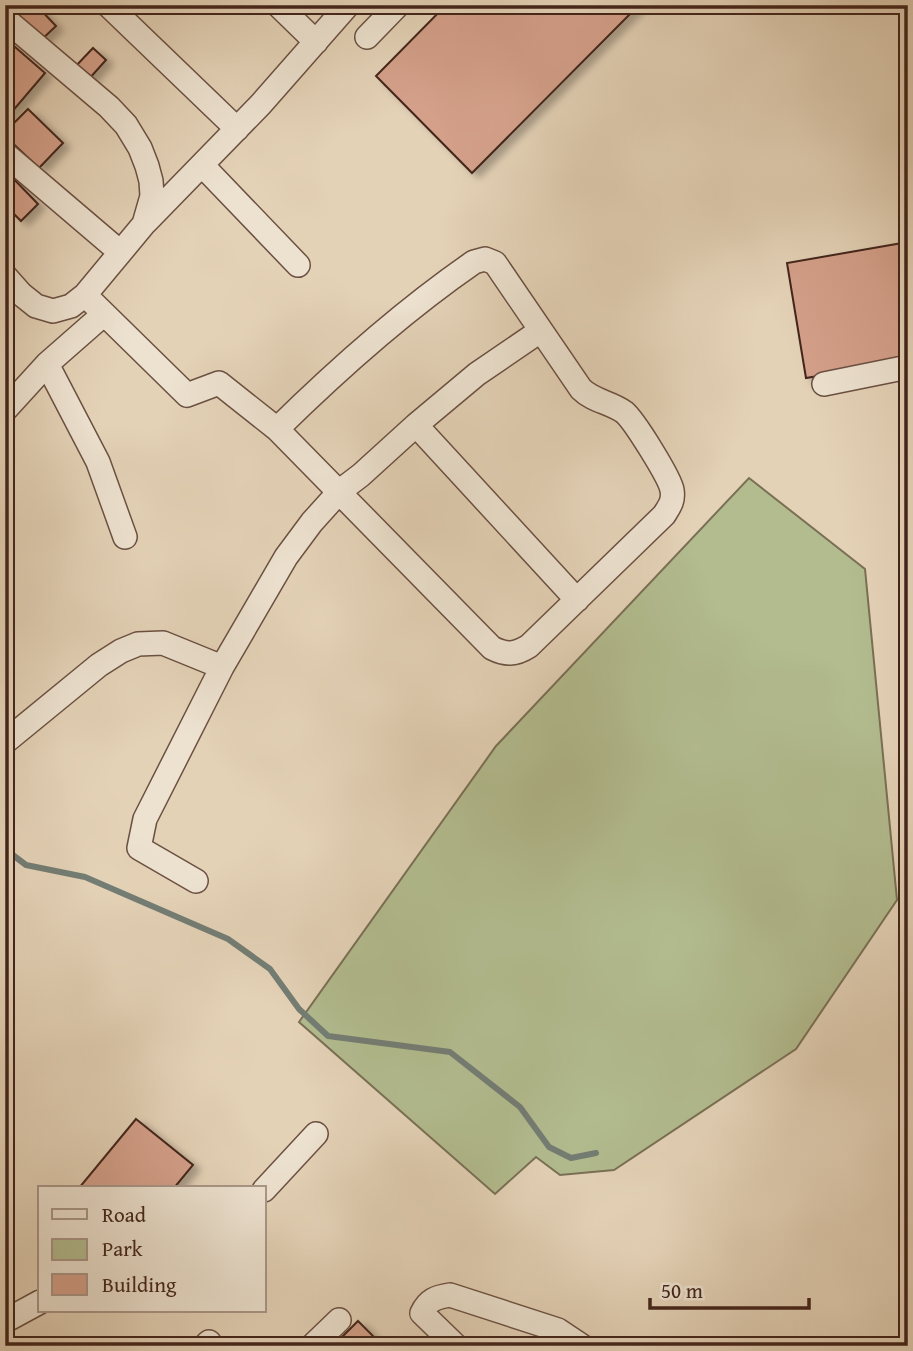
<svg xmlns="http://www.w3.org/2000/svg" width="913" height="1351" viewBox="0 0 913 1351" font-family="'Gentium Book Plus',serif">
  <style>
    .green { fill: #b2bc8f; stroke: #7a7055; stroke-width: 2 }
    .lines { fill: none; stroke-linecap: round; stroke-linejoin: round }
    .stream { stroke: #747d74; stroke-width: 6 }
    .building { fill: #d4a08a; stroke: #43251b; stroke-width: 2; filter: url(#shadow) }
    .minor-casing { stroke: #6b5042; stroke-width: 26 }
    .minor { stroke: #ede2d0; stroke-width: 23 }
  </style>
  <defs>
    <filter id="shadow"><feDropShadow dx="7" dy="4.5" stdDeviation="3.5" flood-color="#0004"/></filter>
  </defs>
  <rect width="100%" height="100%" fill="#e4d2b7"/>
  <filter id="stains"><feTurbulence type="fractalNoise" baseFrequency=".00286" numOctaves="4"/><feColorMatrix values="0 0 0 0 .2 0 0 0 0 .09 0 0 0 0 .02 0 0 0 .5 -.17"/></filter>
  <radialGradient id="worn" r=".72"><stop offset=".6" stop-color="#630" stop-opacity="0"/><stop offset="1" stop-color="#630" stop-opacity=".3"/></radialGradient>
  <path class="green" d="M749,478L865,569L897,900L796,1049L614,1170L560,1175L536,1157L495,1194L299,1022L496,746Z"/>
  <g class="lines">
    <path class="stream" d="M5,849L26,865L85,877L228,939L270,969L299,1009L328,1036L450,1052L520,1107L549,1147L571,1158L596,1153"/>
  </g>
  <path class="building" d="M26,5H36L56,26L37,44L13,18Z
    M446,5H639L472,173L376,76Z
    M7,40L45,73L5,120V41Z
    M93,48L106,60L88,80L74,68Z
    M28,109L63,143L39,168L5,136V132Z
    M5,170L38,204L21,221L5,205Z
    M908,242V361L806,378L787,263Z
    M136,1119L193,1165L174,1188H79Z
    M358,1321L381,1344L333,1346Z"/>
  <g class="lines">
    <g class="minor-casing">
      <path id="minor" d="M108,5L237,129
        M278,5L316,42
        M5,19L109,107L126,125L140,148L147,166L151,181L152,196L144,224L85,295L71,306L53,311L36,306L21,294L5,276
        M367,37L398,5
        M5,154L120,252
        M202,165L298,265
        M146,222L261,104L348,5
        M85,295L187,395L219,383L277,429L492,648C506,655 515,655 529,646L664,515C669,507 674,501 672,490C670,478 634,420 624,412C610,402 593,401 581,389L495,263L485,259L474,262C403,311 339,368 277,429
        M47,364L98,462L125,537
        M824,384L908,367
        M5,410L47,364L104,314
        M416,425L577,600
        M5,742L99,665L121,651L138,644L163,643L222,667
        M196,881L139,848L145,819L222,667L286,557L312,522L340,491L361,475L416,425L477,374L540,331
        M264,1190L316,1134
        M5,1321L40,1302
        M205,1346L209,1342
        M312,1346L339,1320
        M456,1346L422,1313C428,1300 436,1297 450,1295L558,1330L582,1346"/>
    </g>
    <use href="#minor" class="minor"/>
  </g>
  <rect width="913" height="1351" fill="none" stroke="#e4d2b7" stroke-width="28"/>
  <rect x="7" y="7" width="899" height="1337" fill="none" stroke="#43251b" stroke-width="3.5"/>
  <rect x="14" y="14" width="885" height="1323" fill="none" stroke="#43251b" stroke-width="2"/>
  <rect x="38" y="1186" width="228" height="126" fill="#ede2d0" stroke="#a99688" stroke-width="2"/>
  <rect x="52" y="1209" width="35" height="10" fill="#ede2d0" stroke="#a99688" stroke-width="2"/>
  <text x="102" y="1222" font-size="21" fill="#43251b">Road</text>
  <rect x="52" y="1239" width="35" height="21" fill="#b2bc8f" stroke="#a99688" stroke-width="2"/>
  <text x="102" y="1256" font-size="21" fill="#43251b">Park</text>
  <rect x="52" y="1274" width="35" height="21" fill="#d4a08a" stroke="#a99688" stroke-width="2"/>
  <text x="102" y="1292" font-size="21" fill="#43251b">Building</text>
  <path d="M650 1298v10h159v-10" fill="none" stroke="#43251b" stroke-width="3.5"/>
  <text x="661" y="1298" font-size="21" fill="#43251b" stroke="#ede2d0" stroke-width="5" paint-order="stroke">50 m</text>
  <rect width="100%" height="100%" filter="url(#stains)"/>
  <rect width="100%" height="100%" fill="url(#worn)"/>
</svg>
